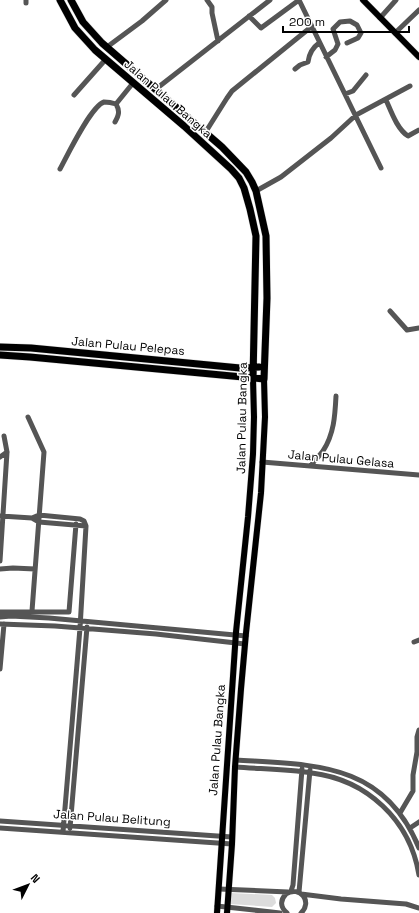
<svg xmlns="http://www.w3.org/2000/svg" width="419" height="913" viewBox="0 0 419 913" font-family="'Space Grotesk',sans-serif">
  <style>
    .green { fill: #dcdcdc }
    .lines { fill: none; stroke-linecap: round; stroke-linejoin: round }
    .major-casing { stroke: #dbdbdb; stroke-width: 7 }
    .highway-casing { stroke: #dbdbdb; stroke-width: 8 }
    .minor { stroke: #555; stroke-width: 5 }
    .major { stroke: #000; stroke-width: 6 }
    .highway { stroke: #000; stroke-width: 7 }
    .labels { text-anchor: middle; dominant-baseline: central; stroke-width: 3; stroke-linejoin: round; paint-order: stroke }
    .street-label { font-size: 12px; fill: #000; stroke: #fff }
  </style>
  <rect width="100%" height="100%" fill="#fff"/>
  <path class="green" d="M231,893L272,895L275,898L276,903L272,907L230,904Z"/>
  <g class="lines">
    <g class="major-casing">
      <path id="major" d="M363,0L419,57
        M217,913L236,632L248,517L253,454L254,417L253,379
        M227,913L232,844L235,767L241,689L246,633L261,493L265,417L264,379"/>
    </g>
    <g class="highway-casing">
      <path id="highway" d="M60,0L75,28L95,50L184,126L231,169L239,178L244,188L250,209L256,236L253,379
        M0,347L31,348L240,368L259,367
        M0,355L30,357L264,379L267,298L266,236L256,191L252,182L246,172L222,147L102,43L83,22L71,0"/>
    </g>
    <path class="minor" d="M26,0V3
      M207,0L212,7V13L218,41
      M299,0L381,168
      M249,16L261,28L299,0
      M380,18L396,0
      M395,33L419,10
      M107,47L142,21L166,0
      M326,57L335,50L338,44L333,29L340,22L350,21L357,25L361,33L358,38L347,43
      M295,69L300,65L308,62C309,54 312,48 319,43
      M156,89L270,0
      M345,94L353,91L366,75
      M74,95L106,59
      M386,100C391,111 397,129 408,136L419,130
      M115,122C119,115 120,111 116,104
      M205,133L227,98L232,91L311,27
      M60,169C67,156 91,106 104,102C108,102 113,103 116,104L133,83
      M256,191L281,177L331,138L356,115L410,86
      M390,311L407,330L419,328
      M28,417L44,452L32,611
      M0,457L7,452
      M262,462L419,475
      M311,466C314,460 319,457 323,451C334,434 335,416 336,396
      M1,516L32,518
      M0,561L7,452L4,436
      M0,569L13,568L35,569
      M0,612H69L76,524
      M0,617L11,616L49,618L246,636
      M0,624L55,626L156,634L245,644
      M414,642L419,640
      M0,669L4,624
      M236,760C315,765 384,762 419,848
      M235,767C261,769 287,769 312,773C367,780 410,820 419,875
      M400,813L413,791V775L417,752V737L419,730
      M0,821L232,837
      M0,828L232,844
      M70,828L87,627
      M410,828L419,822
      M63,832L80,628L86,526L84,521L80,519L39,515L32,518L39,522L86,526
      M219,889L288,892
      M291,891L293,885L302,769
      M299,892L310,770
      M301,894L341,899L406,904L419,908
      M217,906L280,913
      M287,913C280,907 280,900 286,894C300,885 313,902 301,913"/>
    <use href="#major" class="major"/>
    <use href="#highway" class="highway"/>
  </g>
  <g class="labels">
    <g class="street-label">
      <text transform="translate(168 99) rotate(41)">Jalan Pulau Bangka</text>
      <text transform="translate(128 346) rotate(5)">Jalan Pulau Pelepas</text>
      <text transform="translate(242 418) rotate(-89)">Jalan Pulau Bangka</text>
      <text transform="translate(341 459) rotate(5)">Jalan Pulau Gelasa</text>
      <text transform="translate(217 740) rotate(-86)">Jalan Pulau Bangka</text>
      <text transform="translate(112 818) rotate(4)">Jalan Pulau Belitung</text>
    </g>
  </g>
  <g transform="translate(28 885) rotate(48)" stroke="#ffffff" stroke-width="3" paint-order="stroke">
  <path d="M0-3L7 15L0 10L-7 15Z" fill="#000000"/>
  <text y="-6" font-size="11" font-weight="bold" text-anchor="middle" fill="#000000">N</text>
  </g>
  <path d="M283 26v6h126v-6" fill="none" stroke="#000000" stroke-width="2"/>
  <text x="289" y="26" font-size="12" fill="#000000" stroke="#ffffff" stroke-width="3" paint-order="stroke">200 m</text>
</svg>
